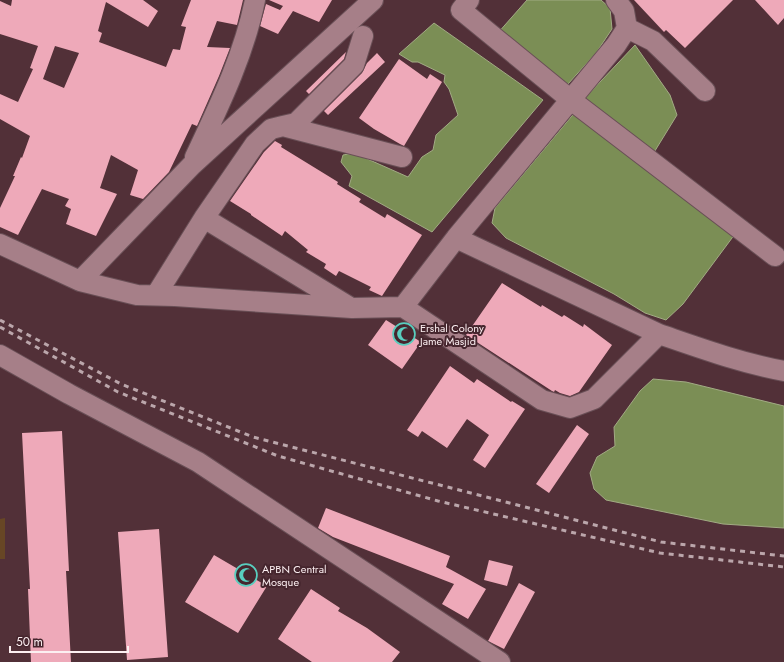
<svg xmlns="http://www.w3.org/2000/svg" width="784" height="662" viewBox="0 0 784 662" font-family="Jost,sans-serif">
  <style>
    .green { fill: #674625 }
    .water { fill: #7b8e55; stroke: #a2ab84 }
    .building { fill: #eea9b9; fill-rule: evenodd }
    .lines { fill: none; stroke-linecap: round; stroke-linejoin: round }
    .minor-casing { stroke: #694f56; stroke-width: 22 }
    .minor { stroke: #a67f88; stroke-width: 20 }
    .rail { stroke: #bba6ab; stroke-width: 3; stroke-dasharray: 5 5; stroke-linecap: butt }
    .labels { text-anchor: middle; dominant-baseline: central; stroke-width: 4; stroke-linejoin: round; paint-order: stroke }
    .poi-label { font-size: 11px; fill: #fceff1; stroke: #46262e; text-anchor: start }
  </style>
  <rect width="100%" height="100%" fill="#523038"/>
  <path class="green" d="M5,518V559H0V519Z"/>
  <path class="water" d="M527,0H601L610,8L612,29L596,53L568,84L497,34Z
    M434,23L543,100L432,232L349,186L352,176L341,162L343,155L354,153L408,177L422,157L433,150L436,135L458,115L449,89L444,82L445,75L418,62H412L399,54Z
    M635,45L670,95L677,115L653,154L583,100Z
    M576,111L735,234L683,304L666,320L645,313L614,294L506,238L492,223L495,208Z
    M653,379L686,382L784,406V528L723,524L606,500L594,489L590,473L597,457L615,446L614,427L640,391Z"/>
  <path class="building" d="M12,0H143L158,11L148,27L106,2L98,31L102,33L99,42L166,67L173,49L180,50L186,27L181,26L191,0H243L237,25L217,21L207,47L230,48L219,76L197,126L192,124L169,172L143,199L130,195L138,170L111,155L100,188L117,194L96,236L66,224L71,209L65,206L69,199L42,189L18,235L0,227V208L15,176H13L21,157L22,158L30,136L0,119V94L18,102L33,69L30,68L38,46L0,34V1L11,6ZM55,46L79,53L64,88L43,79Z
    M269,0H332L319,22L293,11L278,34L260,26L266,4L280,10L283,6Z
    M634,0H733L685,48L666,30L664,32Z
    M755,0H784V18L778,25Z
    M346,52L344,59L309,94L306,91Z
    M377,53L385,62L328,115L324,111L362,73L367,63Z
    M399,59L427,79L430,74L442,82L404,146L400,144L374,129L359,118Z
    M275,141L282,145L281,147L338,182L337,184L361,199L359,202L385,218L387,214L422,235L382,296L369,290L371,287L339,271L336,276L324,268L326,264L306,252L308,250L285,231L282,236L251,215V214L230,201L264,152Z
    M502,283L541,307L542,305L562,317L564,315L583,327L584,324L612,345L579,392L570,396L560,393L555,390L554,392L552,391L466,335Z
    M386,320L421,342L402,369L368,345Z
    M450,366L474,383L477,379L511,402L512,401L525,409L485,468L473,460L489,435L467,419L447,448L422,431L418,437L407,430Z
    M577,425L589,434L549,493L536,484Z
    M62,431L69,571H66L71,662H31L28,589H30L22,433Z
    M326,508L450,556L446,567L486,589L468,619L442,604L454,584L333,537L318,528Z
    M159,529L168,657L127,660L118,532Z
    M214,555L267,586L238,633L185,602Z
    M489,560L513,566L507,586L484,580Z
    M519,583L535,592L504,649L488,641Z
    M311,589L340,608L338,611L367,628L400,652L392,662H312L278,639Z"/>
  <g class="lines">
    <g class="minor-casing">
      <path id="minor" d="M469,0L461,10L571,100L775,256
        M627,28L653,41L705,91
        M283,126L296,123L354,65L363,36
        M195,157C219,106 244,55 255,0
        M204,218L348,306
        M456,238L659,334
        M0,244L80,281L137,295L175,296L352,308L403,307L456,238L616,45L627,28L624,11L616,0
        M80,281L192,165L373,0
        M156,295L204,218L255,144L271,129L283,126L402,157
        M403,307L542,400L570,408L594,399L659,334C700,348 741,363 784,371
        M0,355L69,394L198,462L500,662"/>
    </g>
    <use href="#minor" class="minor"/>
    <path class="rail" d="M0,320L121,384L253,437L661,542L784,556
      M0,327L118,392L278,456L438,501L660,553L784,567"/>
  </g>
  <defs>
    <g id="mosque-ring" transform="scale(1.15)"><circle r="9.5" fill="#46262e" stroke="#59cebf" stroke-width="1.5"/><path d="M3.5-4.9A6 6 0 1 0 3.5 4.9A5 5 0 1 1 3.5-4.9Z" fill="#59cebf"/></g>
  </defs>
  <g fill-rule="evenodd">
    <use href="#mosque-ring" x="404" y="334"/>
    <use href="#mosque-ring" x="246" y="575"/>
  </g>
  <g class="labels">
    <g class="poi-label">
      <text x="420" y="328">Ershal Colony<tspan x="420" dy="13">Jame Masjid</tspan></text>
      <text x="262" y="569">APBN Central<tspan x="262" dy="13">Mosque</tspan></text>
    </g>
  </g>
  <path d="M10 646v6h118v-6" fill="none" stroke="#fceff1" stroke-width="2"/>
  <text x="16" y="646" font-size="12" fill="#fceff1" stroke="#46262e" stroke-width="3" paint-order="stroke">50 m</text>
</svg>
